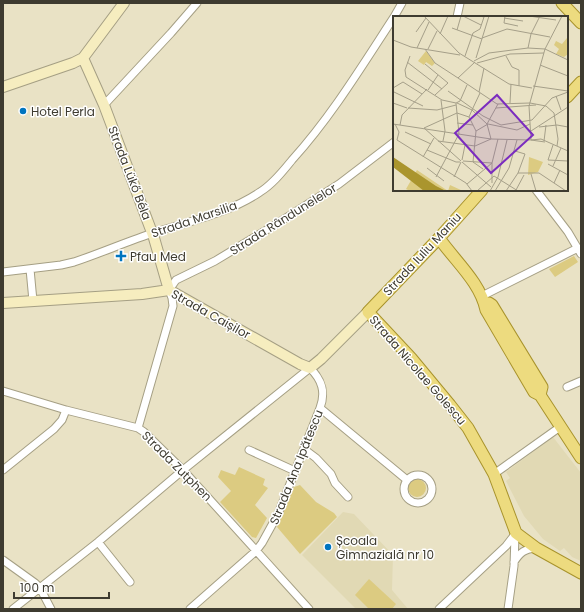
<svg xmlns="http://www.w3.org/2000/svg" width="584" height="612" viewBox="0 0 584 612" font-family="Poppins,sans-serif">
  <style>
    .built { fill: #e1d9b4 }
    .green { fill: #dccb81 }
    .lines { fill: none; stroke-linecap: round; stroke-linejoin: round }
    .street-casing { stroke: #a59f84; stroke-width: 9 }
    .secondary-casing { stroke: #a59f84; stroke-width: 12 }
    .primary-casing { stroke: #a8932c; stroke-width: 13 }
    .street { stroke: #fff; stroke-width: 7 }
    .secondary { stroke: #f6edbf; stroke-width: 10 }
    .primary { stroke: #eddb7f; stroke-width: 11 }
    .poi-dot { fill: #0075bf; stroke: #fff; stroke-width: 1.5 }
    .labels { text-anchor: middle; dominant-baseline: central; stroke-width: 3; stroke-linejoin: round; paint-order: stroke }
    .poi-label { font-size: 12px; fill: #3e3b30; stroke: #fff; text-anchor: start }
    .street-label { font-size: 12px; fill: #3e3b30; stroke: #fff }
    .inset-road { fill: none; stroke: #a59f89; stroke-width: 1 }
    .view { fill: #7b2cbf; fill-opacity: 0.15; stroke: #7b2cbf; stroke-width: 2 }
    .inset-edge { fill: none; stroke: #3e3b30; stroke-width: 2 }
  </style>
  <rect width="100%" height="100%" fill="#e9e2c5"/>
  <path class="built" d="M553,437L581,473V561L572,557L564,548L560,551L543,539L524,516L506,481L510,478L506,472Z
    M343,512L354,514L393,555L392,590L408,609H356L302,555Z"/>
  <path class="green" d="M574,256L578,262L555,277L549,269Z
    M239,467L265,479L263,485L268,488L255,505L267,518L256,538L252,537L220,502L231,491L218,477L221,470L235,475Z
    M408 488a9 9 0 1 1 18 0a9 9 0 1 1-18 0Z
    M300,485L316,502L334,513L337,517L300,554L277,527L294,487Z
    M369,579L396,604L392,609H369L355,595Z"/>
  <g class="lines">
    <g class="street-casing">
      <path id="street" d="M394,17L402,3
        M457,17L460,3
        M104,105L171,33L197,3
        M536,190L568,232L581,254
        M30,269L33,301
        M3,272L61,265L74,262C101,253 128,241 156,232C191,221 229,213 260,192C273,184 283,171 292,160C331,117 362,66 394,17
        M482,296L578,248
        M567,387L581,381
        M3,391L66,410L138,428L144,432L183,470L309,609
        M320,408L407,480
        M138,428L173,306L172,298L169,290L176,280L215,261L278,223L339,184L394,142
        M304,449L316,458L331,474L335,483L348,497
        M249,450L295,471
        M3,470L54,429L62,420L66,410
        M494,474L560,427
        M404 489a14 14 0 1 1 28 0a14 14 0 1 1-28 0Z
        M98,542L130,582
        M3,560L35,583L40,588L51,609
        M514,562C520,552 525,549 536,548
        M13,609L98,542L183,470L310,368C322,380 326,392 320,408L278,514L262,543L256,551L190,609
        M439,609L506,546L516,533
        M508,609L514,566L515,535"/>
    </g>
    <g class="secondary-casing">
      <path id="secondary" d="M83,58L104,105L154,238L169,290
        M3,87L73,63L83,58L124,3
        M3,303L142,294L169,290L300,364L310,368L321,359L368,312"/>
    </g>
    <g class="primary-casing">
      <path id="primary" d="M562,3L581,23
        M567,97L581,82
        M482,190L439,238L368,312L411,358L450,405L468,428L494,474L516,533L536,548L581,573
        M439,238C455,261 480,282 486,310L534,392L540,395L581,458
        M489,303L492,305L542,387L540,395"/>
    </g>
    <use href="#street" class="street"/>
    <use href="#secondary" class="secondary"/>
    <use href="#primary" class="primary"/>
  </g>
  <g class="poi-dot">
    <circle cx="23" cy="111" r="4"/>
    <path d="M119 250h4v4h4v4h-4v4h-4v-4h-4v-4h4z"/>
    <circle cx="328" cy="547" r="4"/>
  </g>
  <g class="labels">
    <g class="poi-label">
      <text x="31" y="111">Hotel Perla</text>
      <text x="130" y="256">Pfau Med</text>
      <text x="336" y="540">Școala<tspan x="336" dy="14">Gimnazială nr 10</tspan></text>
    </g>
    <g class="street-label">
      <text transform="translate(130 173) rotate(69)">Strada Lükő Béla</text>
      <text transform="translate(194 219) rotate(-19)">Strada Marsilia</text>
      <text transform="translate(283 219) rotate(-32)">Strada Rândunelelor</text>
      <text transform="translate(422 254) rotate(-47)">Strada Iuliu Maniu</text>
      <text transform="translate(211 314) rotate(29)">Strada Caișilor</text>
      <text transform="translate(418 370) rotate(49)">Strada Nicolae Golescu</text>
      <text transform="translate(177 466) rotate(45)">Strada Zutphen</text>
      <text transform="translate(296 467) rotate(-68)">Strada Ana Ipătescu</text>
    </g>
  </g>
  <g transform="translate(393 16)">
    <rect width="175" height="175" fill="#e9e2c5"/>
    <path d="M174,22L175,38L171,41L163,38L166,33L161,29L163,25L169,28ZM33,35L42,47L39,50L33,46L31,49L25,45ZM136,141L150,146L145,156L135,159ZM24,154L55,175L57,169L70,175H17L13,173Z" fill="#dccb81"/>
    <path d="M0,141L43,170L53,175H31L0,151Z" fill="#aa952e"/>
    <path class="inset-road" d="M31,0L66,37L116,68L139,72M70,0L88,9M112,0L111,7L125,10M136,0L163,4M111,2L130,5M59,12L89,23M64,14L68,0M23,16L33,2M47,18L55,0M89,22L114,13L157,21M0,24L18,31L67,39M24,32L36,6M135,32L138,18L147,0M32,33L42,47L65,62M35,33L44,15M152,33L169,0M17,40L12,54L13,61L49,84L63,87L67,85M72,40L80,17L87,13L91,1L87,0M113,40L119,51L126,54V70M83,42L96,0M81,45L96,37L135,32L152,33L175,44M14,46L49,73M82,46L65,62L104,88L137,87M84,47L117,38L151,37M32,48L55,67L42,79M147,49L175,60M140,70L175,75M0,72L10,66L29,78M35,74L45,59M55,75L90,100L108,109L139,104L159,82L175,76M1,76L30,90M86,76L91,52M87,77L79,94L94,108L98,123L138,124L136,90L152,33M163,80L168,94M48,84L52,115L50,125M67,85L74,69M0,87L14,92M64,87L79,94L76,101M117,87L118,68M137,87L153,90L161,97L165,123L164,130M15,92L44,94L63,89M103,92L143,89M64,97L76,101L83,115L80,146M64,107L80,109M0,108L98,123L82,130L45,125M2,108L6,116L4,124L73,167L79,175M94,108L105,88M7,109L9,99L34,73M146,111L164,109L175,111M31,112L68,145M31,112L64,97M83,115L95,108L124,114L137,108M138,115L175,91M12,116L38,128M138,124L148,123L175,135M138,124L152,126M151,125L153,109M160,129L155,144L175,145M34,134L63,146H67M30,141L41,122M69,144L72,129M70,145L99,147M69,146L98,171M80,146L90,153M155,148L175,159M160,150L168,132M34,152L51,165M125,157H146L173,175M138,158L143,175M43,161L66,118L63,87M61,161L68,146M99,167V147L105,123M161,167L167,154M74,168L99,147M123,174L131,159M84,175L101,160L125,175M97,175L105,161L114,124M102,175L116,152L124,124M113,175L125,157L132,138L122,135"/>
    <path class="view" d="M104,79L140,119L98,157L62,117Z"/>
    <rect width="175" height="175" class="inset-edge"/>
  </g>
  <rect width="584" height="612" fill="none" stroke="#3e3b30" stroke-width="8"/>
  <path d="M14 592v6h95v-6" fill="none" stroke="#3e3b30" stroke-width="2"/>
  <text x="20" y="592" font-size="12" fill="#3e3b30" stroke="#ffffff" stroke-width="3" paint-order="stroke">100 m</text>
</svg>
